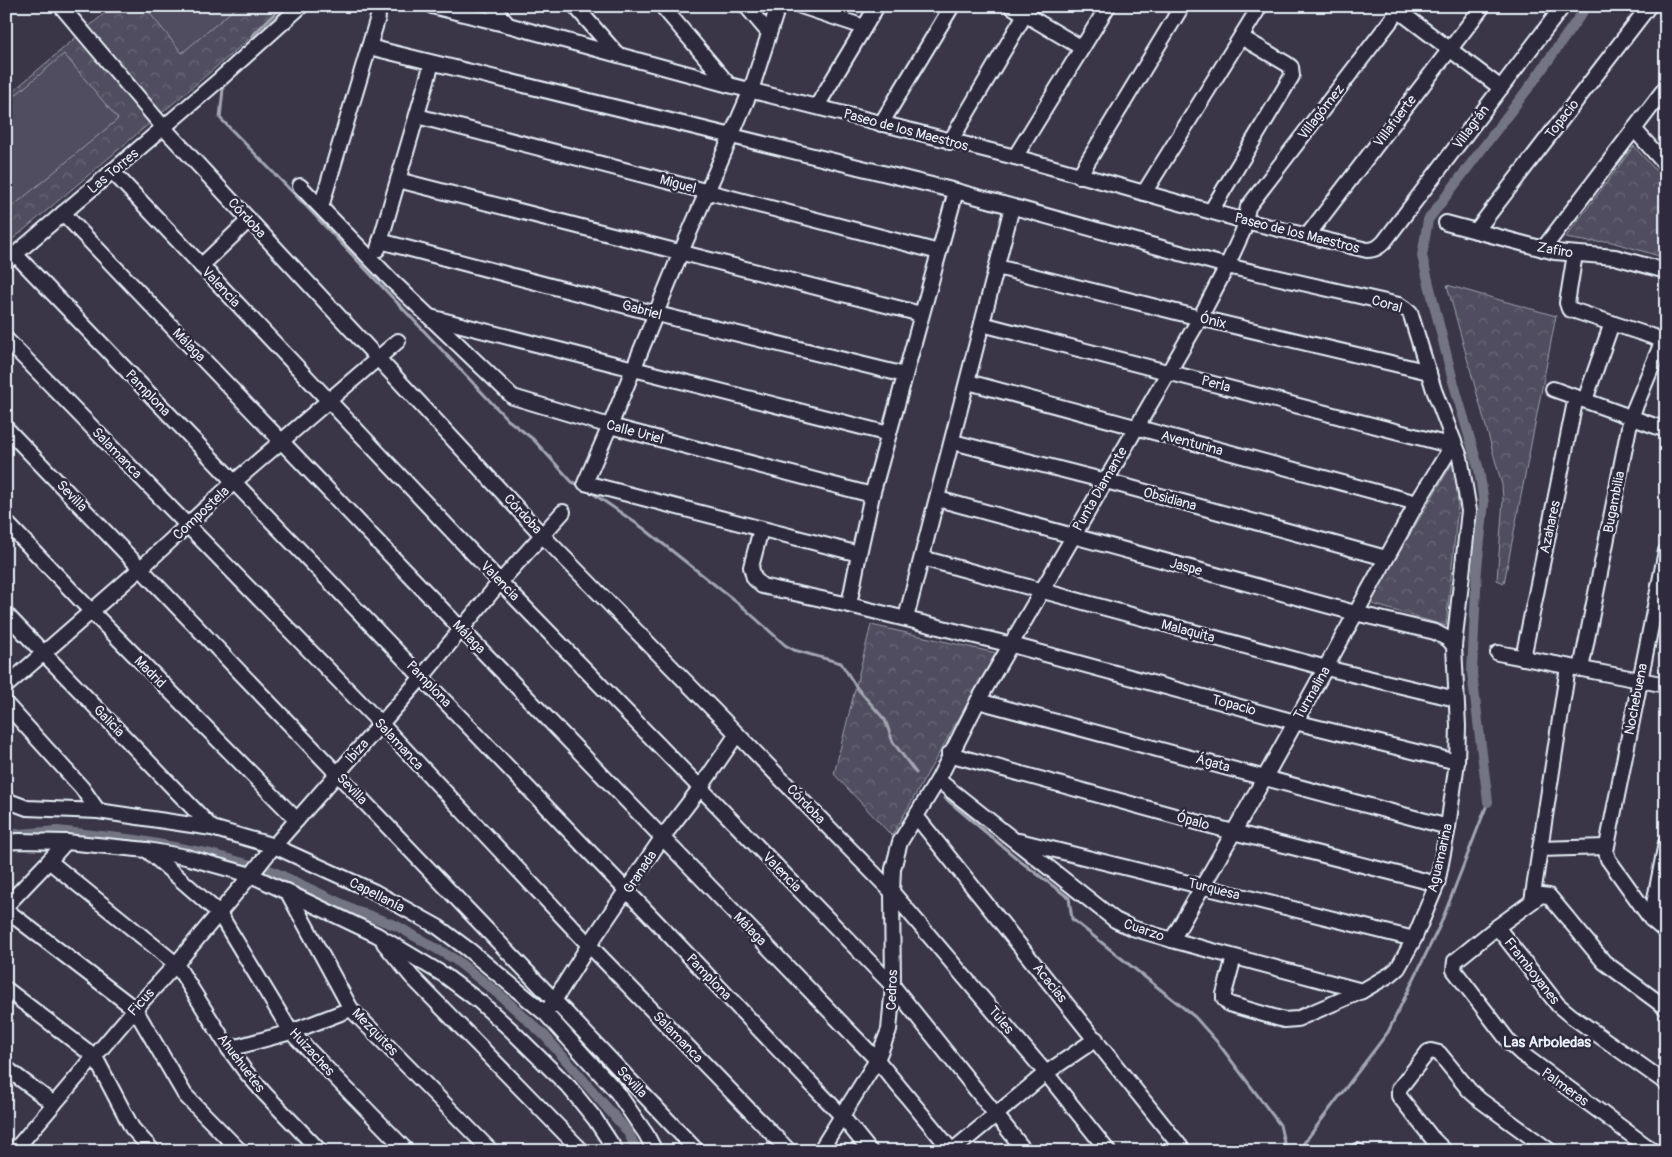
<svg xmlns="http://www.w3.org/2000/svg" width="1672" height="1157" font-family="Pangolin,sans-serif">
<defs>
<pattern id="park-crowns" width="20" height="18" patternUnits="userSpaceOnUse" patternTransform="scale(1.25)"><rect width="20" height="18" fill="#504e5f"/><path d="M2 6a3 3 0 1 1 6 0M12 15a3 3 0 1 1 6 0" fill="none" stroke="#696877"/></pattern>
</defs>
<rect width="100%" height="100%" fill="#3a3648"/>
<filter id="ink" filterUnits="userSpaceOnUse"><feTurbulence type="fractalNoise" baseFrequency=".02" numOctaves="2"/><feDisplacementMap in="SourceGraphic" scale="10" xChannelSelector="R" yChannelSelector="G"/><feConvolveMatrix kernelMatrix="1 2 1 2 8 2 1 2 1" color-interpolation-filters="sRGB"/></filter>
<g filter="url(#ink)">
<g fill="url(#park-crowns)" stroke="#9ca0ac">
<path d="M113 6H288L6 245V97Z"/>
<path d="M1634 146 1666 182V258L1608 241 1590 242 1565 238Z"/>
<path d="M1447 285 1556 316 1504 583 1497 580 1503 500 1502 485Z"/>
<path d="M1455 459 1458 505 1446 626 1369 603Z"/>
<path d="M871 625 996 653 892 836 834 774Z"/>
</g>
<g fill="#504e5f" stroke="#9ca0ac">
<path d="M144 6H238L182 53Z"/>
<path d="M64 54 118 119 7 211 6 103Z"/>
</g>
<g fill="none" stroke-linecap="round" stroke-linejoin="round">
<g stroke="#a2a6b1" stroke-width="3">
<path d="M252 36 282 6"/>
<path d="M223 89 220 118 306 206 508 420 533 439 572 482 582 486"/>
<path d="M588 490 643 528 744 608 785 645 794 650 841 663 857 688 885 720 893 742 916 773"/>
<path d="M945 798 1020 861 1069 898 1072 919 1195 1017 1218 1043 1280 1125 1286 1151"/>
<path d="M1298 1151 1388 1032 1441 923 1488 802"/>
</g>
<g stroke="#737482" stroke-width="10">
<path d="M1488 802 1472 673 1477 568 1484 503 1479 470 1453 381 1422 256 1428 220 1533 82 1587 6"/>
<path d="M6 835 58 831 136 840 211 854 272 871 357 911 397 926 456 960 501 996 545 1036 628 1132 637 1151"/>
</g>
<defs>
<g id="minor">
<path d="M61 6 164 128 542 535 892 892 1046 1073 1108 1151"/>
<path d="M432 6 508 25 729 85 1015 157 1245 221 1367 250C1375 250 1379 247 1384 242L1563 6"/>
<path d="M492 6 508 25"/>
<path d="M575 6 617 54"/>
<path d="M662 6 729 85"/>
<path d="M746 6 769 33"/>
<path d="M778 6 751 90 681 252 610 426 585 483 859 554 849 605 1012 645 1295 722 1457 762"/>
<path d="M801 6 864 27"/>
<path d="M1011 6 1082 48"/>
<path d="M1399 11 1501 88"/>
<path d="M369 47 956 191 1227 266 1399 305 1410 312 1434 390 1449 429 1450 437 1447 454 1417 503 1265 777 1172 940"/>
<path d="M817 106 877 6"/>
<path d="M417 116 939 252"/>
<path d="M881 124 952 6"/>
<path d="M1634 129 1666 165"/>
<path d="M950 142 1030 6"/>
<path d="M1015 157 1108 6"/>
<path d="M112 171 500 582 893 986 1025 1151"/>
<path d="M1079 176 1182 6"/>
<path d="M398 180 921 314"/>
<path d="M300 186 392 281 513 397 610 426 872 495"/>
<path d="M1144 193 1260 6"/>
<path d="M321 207 378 17"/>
<path d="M1211 211 1292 76 1291 67 1287 64 1241 37"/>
<path d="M63 213 461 629 877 1060 952 1151"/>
<path d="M1446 223 1555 252 1615 257 1666 271"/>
<path d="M1476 231 1649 6"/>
<path d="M1307 236 1483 6"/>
<path d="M380 241 657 314 905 375"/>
<path d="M378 249 432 63"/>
<path d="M1543 249 1666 87"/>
<path d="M15 254 627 891 841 1115 870 1151"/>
<path d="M1575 254 1567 303 1569 309 1666 341"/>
<path d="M6 262 219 80 301 6"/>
<path d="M201 266 249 220"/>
<path d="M997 267 1200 318 1429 372"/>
<path d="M430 317 889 434"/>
<path d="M982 324 1449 445"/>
<path d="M6 339 381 724 589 945 789 1151"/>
<path d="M968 382 1417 503"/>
<path d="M1553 389 1666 430"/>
<path d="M1585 400 1612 323"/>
<path d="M6 428 553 999 697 1151"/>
<path d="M1451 434 1460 457 1469 511 1454 646"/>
<path d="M953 442 1106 481 1386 558"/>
<path d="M938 499 1355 613 1435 632 1448 639 1454 646 1458 726 1457 762 1448 827 1437 884 1414 939 1398 968 1391 974 1362 991 1297 1019 1284 1020 1229 1004 1224 999V994L1234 957"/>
<path d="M6 522 92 612 297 820"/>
<path d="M761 529 751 567 754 578 762 586 849 605"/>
<path d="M1666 551 1606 851 1608 859 1651 919 1666 932"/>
<path d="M859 554 872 495 956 191"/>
<path d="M922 558 1326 668 1456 699"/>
<path d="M6 614 212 828"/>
<path d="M906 618 1012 207"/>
<path d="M1498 653 1666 685"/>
<path d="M1523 658 1576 397"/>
<path d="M1581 669 1631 417 1663 340"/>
<path d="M6 686 141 568 234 482 398 341"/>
<path d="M978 701 1448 827"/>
<path d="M6 704 82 788 98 811"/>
<path d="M949 754 1233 832 1437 884"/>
<path d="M938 780 1115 920 1132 928 1172 940 1362 991"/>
<path d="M6 798 11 802 27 808 98 811 212 828 274 846 375 892 438 927 469 950 546 1014 617 1092 646 1134 655 1151"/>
<path d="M916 816 1184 1151"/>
<path d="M1019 841 1414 939"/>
<path d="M6 842 19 841 66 842 147 850 186 857 251 875 377 935 444 975 480 1002 510 1029 569 1087 595 1119 616 1151"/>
<path d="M1540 849 1606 847"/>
<path d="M148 851 219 913 291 1032 407 1151"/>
<path d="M49 861 176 964 229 1049 245 1071 265 1094 320 1151"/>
<path d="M287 891 351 1009 491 1151"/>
<path d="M1532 901 1568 667"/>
<path d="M6 906 49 861 66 842"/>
<path d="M6 910 135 1009 185 1095 240 1151"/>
<path d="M1651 919 1666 843"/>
<path d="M1497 927 1558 1005 1570 1015 1666 1083"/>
<path d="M384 943 412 977 582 1151"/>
<path d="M6 989 95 1057 132 1128 153 1151"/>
<path d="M550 1007 589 945 662 838 701 787 737 734"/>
<path d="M229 1049 291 1032 351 1009"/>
<path d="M6 1068 54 1104"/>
<path d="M14 1151 135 1009 176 964 251 875 274 846 422 677 500 582 563 512"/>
<path d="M820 1151 877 1060 889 1030 893 986 892 892 893 869 900 842 938 780 978 701 1200 318 1227 266 1243 231 1248 207 1402 6"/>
<path d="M952 1151 1046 1073 1096 1039"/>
<path d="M1357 1151H1358"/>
<path d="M1445 1151 1432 1138 1399 1096V1089L1428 1052 1431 1051 1439 1053 1469 1090 1480 1100 1550 1151"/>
<path d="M1653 1151 1522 1054 1510 1043 1454 970 1455 961 1497 927 1541 895 1549 896 1604 962 1666 1008"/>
</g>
</defs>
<use href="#minor" stroke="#e8f1f8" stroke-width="18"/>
<use href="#minor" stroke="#2f2a3d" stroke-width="14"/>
</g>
</g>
<g text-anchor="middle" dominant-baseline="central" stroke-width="5" stroke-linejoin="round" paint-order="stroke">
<g font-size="14" fill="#e8f1f8" stroke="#2f2a3d">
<text transform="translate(1321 112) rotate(-52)">Villagómez</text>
<text transform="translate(1562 119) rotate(-52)">Topacio</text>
<text transform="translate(1395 121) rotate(-53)">Villafuerte</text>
<text transform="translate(1471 127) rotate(-53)">Villagrán</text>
<text transform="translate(906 130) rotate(15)">Paseo de los Maestros</text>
<text transform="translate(113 171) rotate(-40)">Las Torres</text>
<text transform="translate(678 184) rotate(15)">Miguel</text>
<text transform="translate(247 218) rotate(47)">Córdoba</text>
<text transform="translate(1297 233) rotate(14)">Paseo de los Maestros</text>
<text transform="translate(1555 250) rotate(10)">Zafiro</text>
<text transform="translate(221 287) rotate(47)">Valencia</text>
<text transform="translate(1387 304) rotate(16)">Coral</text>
<text transform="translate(642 310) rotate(15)">Gabriel</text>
<text transform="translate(1213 321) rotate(13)">Ónix</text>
<text transform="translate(189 345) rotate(46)">Málaga</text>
<text transform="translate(1216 384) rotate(15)">Perla</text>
<text transform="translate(148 393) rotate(46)">Pamplona</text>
<text transform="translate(635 432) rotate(15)">Calle Uriel</text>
<text transform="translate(1192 443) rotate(15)">Aventurina</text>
<text transform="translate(117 453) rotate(46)">Salamanca</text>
<text transform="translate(1100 489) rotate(-60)">Punta Diamante</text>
<text transform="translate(72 496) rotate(46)">Sevilla</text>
<text transform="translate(1170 499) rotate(15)">Obsidiana</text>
<text transform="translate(1614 502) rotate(-79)">Bugambilia</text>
<text transform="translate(201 513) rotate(-43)">Compostela</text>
<text transform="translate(523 514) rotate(47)">Córdoba</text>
<text transform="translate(1550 527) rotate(-78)">Azahares</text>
<text transform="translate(1186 567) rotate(15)">Jaspe</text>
<text transform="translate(500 581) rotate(46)">Valencia</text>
<text transform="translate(1188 631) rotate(15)">Malaquita</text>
<text transform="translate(469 637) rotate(46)">Málaga</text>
<text transform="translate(150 672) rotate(45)">Madrid</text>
<text transform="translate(429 684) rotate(46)">Pamplona</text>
<text transform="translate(1312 693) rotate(-60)">Turmalina</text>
<text transform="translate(1636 699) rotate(-79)">Nochebuena</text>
<text transform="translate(1234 705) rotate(15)">Topacio</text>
<text transform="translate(109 721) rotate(46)">Galicia</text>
<text transform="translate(399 744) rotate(47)">Salamanca</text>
<text transform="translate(357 751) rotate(-48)">Ibiza</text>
<text transform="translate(1213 763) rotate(15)">Ágata</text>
<text transform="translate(352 789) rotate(46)">Sevilla</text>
<text transform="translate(806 804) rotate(46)">Córdoba</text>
<text transform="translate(1193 821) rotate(15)">Ópalo</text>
<text transform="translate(1440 858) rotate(-77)">Aguamarina</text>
<text transform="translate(640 872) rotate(-56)">Granada</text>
<text transform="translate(782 872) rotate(46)">Valencia</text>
<text transform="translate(1214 889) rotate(14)">Turquesa</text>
<text transform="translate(377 895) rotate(27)">Capellanía</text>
<text transform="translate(750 929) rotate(46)">Málaga</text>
<text transform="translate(1144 930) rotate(19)">Cuarzo</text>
<text transform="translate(1532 971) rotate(52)">Framboyanes</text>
<text transform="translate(709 977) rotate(46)">Pamplona</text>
<text transform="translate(1050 983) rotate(51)">Acacias</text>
<text transform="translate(892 990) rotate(-88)">Cedros</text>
<text transform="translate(141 1002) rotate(-48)">Ficus</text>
<text transform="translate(1001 1020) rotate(50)">Tules</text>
<text transform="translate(375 1032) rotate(46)">Mezquites</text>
<text transform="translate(678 1037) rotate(46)">Salamanca</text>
<text transform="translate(312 1052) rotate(47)">Huizaches</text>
<text transform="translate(241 1063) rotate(53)">Ahuehuetes</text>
<text transform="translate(632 1082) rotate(47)">Sevilla</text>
<text transform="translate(1565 1087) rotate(36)">Palmeras</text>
</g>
<g font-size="15" font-weight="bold" fill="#e8f1f8" stroke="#2f2a3d">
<text x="1547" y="1042">Las Arboledas</text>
</g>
</g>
<rect width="1672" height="1157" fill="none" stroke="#2f2a3d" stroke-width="25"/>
<rect x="12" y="12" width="1647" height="1132" fill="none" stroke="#e8f1f8" stroke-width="2" filter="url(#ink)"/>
</svg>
